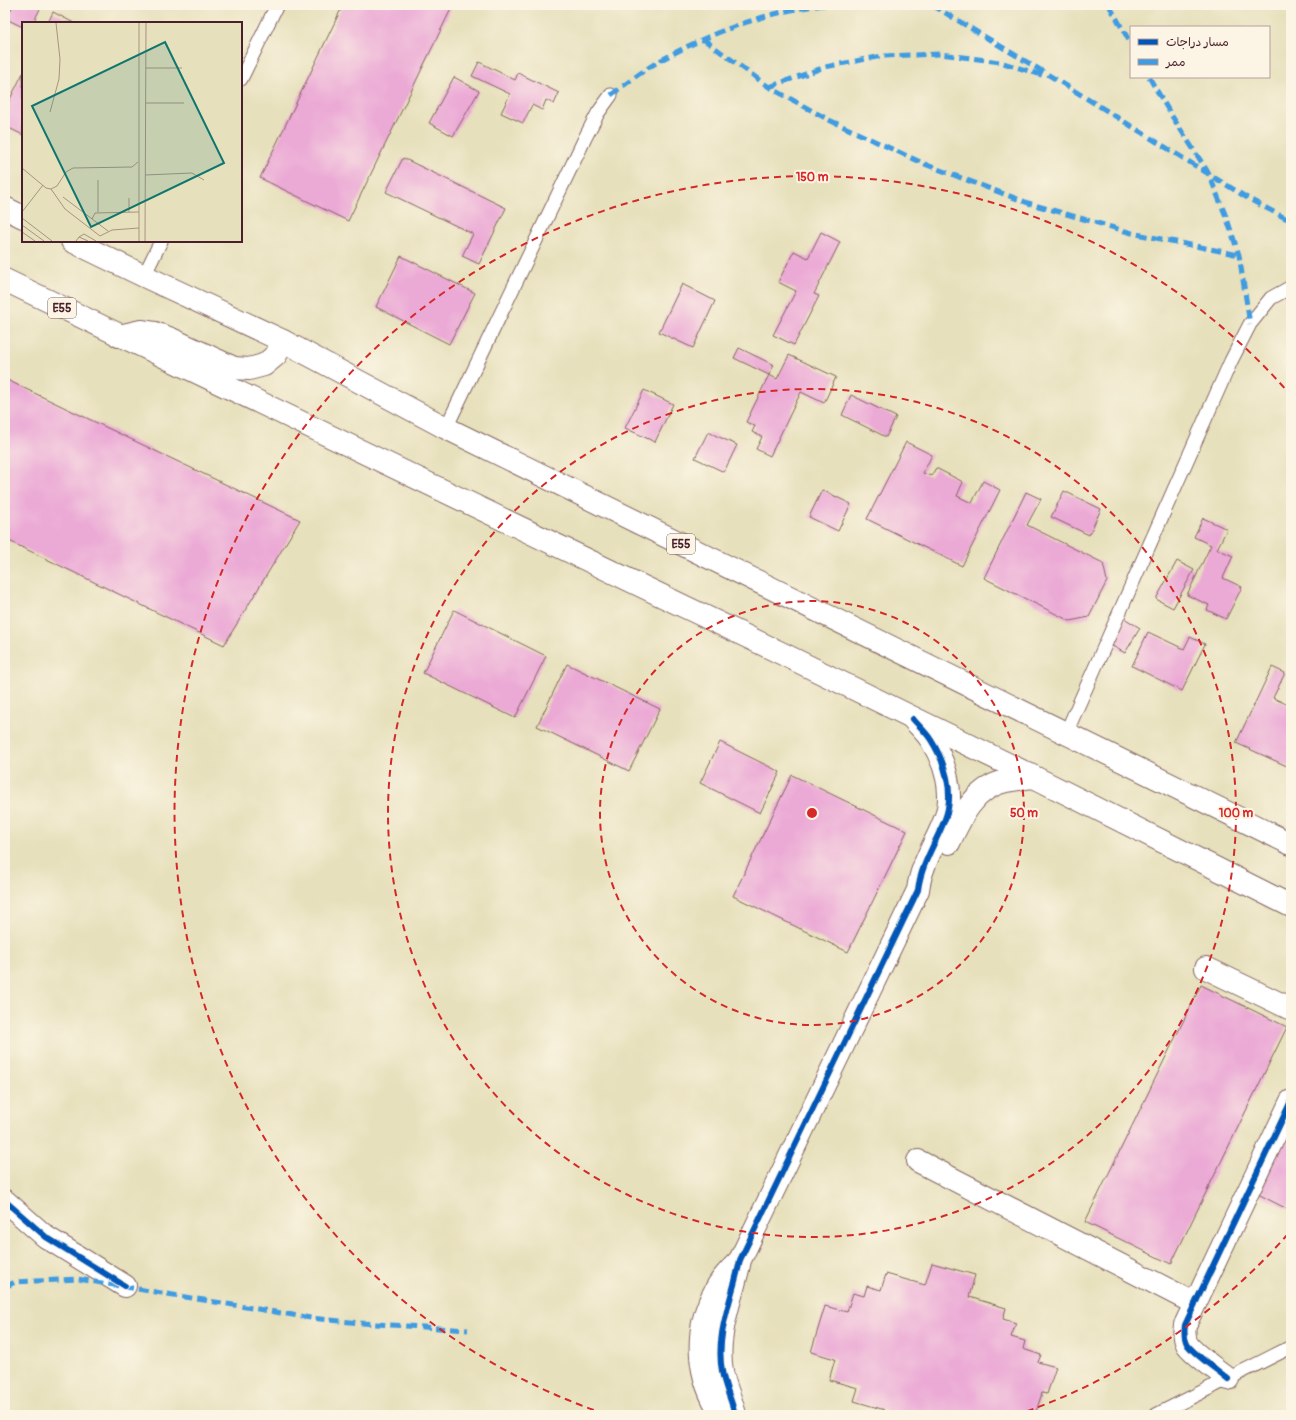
<svg xmlns="http://www.w3.org/2000/svg" width="1296" height="1420" font-family="Pangolin,'Playpen Sans Arabic',sans-serif">
<rect width="100%" height="100%" fill="#fcf5e5"/>
<filter id="ink" filterUnits="userSpaceOnUse"><feTurbulence type="fractalNoise" baseFrequency=".025" numOctaves="2"/><feDisplacementMap in="SourceGraphic" scale="8" xChannelSelector="R" yChannelSelector="G"/><feConvolveMatrix kernelMatrix="1 2 1 2 8 2 1 2 1" color-interpolation-filters="sRGB"/></filter>
<filter id="wash" filterUnits="userSpaceOnUse"><feTurbulence type="fractalNoise" baseFrequency=".012" numOctaves="4" result="noise"/><feDisplacementMap in="SourceGraphic" scale="16" xChannelSelector="R" yChannelSelector="G"/><feGaussianBlur stdDeviation="0.9" result="paint"/><feColorMatrix in="noise" values="0 0 0 0 0 0 0 0 0 0 0 0 0 0 0 0 0 1.4 0 .05"/><feComposite in="paint" operator="in"/></filter>
<g filter="url(#wash)">
<rect width="100%" height="100%" fill="#e7e0bc"/>
<g id="blocks">
<g fill="#eba9d5">
<path d="M13 5H42L33 23H23V27L6 19Z"/>
<path d="M343 5H443L451 9 348 221 260 178Z"/>
<path d="M53 12 74 23H48Z"/>
<path d="M479 62 515 80 518 73 559 93 554 104 546 100 542 110 532 105 523 123 501 113 510 94 472 76Z"/>
<path d="M23 73V135L5 126V109Z"/>
<path d="M454 77 479 91 453 136 429 123Z"/>
<path d="M403 158 506 208 479 264 462 256 473 234 386 192Z"/>
<path d="M821 232 840 242 814 294 819 296 794 345 773 335 796 291 778 282 794 251 808 258Z"/>
<path d="M401 256 475 293 449 344 376 307Z"/>
<path d="M682 284 715 301 693 348 659 332Z"/>
<path d="M739 348 774 365 769 375 777 379 789 355 836 377 824 403 801 392 770 456 756 449 762 437 752 432 755 426 746 422 769 375 734 358Z"/>
<path d="M5 379 300 520 224 645 5 539Z"/>
<path d="M644 390 673 404 655 442 625 428Z"/>
<path d="M851 395 896 417 886 437 842 415Z"/>
<path d="M708 432 737 445 724 472 695 458Z"/>
<path d="M906 442 932 455 923 473 931 476 936 468 963 482 957 496 972 503 983 481 1000 490 962 566 867 519Z"/>
<path d="M822 490 851 504 838 531 809 517Z"/>
<path d="M1064 491 1101 509 1089 535 1051 517Z"/>
<path d="M1026 492 1041 499 1027 525 1103 563 1107 581 1089 617 1070 621 984 578Z"/>
<path d="M1203 518 1227 529 1217 549 1233 556 1223 578 1242 587 1226 619 1207 610 1209 605 1187 595 1211 545 1194 537Z"/>
<path d="M1177 561 1194 570 1173 608 1156 599Z"/>
<path d="M454 610 546 656 515 718 423 673Z"/>
<path d="M1124 618 1140 628 1125 653 1109 644Z"/>
<path d="M1148 632 1184 649 1190 637 1205 644 1182 691 1132 666Z"/>
<path d="M567 664 660 709 629 771 537 726Z"/>
<path d="M1272 667 1285 673 1273 698 1291 706V763L1289 767 1236 743Z"/>
<path d="M720 742 780 772 760 813 700 783Z"/>
<path d="M792 775 907 831 848 952 733 896Z"/>
<path d="M1201 985 1287 1027 1171 1264 1085 1222Z"/>
<path d="M1291 1124V1201L1287 1209 1258 1194Z"/>
<path d="M932 1263 975 1275 969 1297 1006 1308 1003 1319 1016 1323 1011 1337 1025 1341 1023 1349 1041 1355 1038 1362 1056 1367 1047 1394 1042 1393 1035 1415H884L885 1410 854 1401 858 1388 829 1380 835 1359 811 1352 825 1306 847 1312 853 1293 864 1296 867 1286 881 1290 886 1274 925 1285Z"/>
</g>
</g>
</g>
<g filter="url(#ink)">
<use href="#blocks" fill-opacity="0" stroke="#81635e" stroke-width="1"/>
<g fill="none" stroke-linecap="round" stroke-linejoin="round">
<defs>
<g id="service">
<path d="M241 79 277 5"/>
<path d="M144 276 161 241"/>
<path d="M446 428 586 136 598 113 611 95"/>
<path d="M1066 733 1231 361 1250 324 1271 298 1291 287"/>
<path d="M1156 1415 1291 1347"/>
</g>
<g id="minor">
<path d="M949 843C961 817 975 787 1006 781 1016 779 1025 778 1034 777"/>
<path d="M1206 968 1291 1009"/>
<path d="M918 1161 1194 1303"/>
<path d="M5 1201 46 1237 125 1286"/>
<path d="M1228 1379C1218 1370 1193 1354 1187 1344 1184 1338 1184 1332 1185 1325L1291 1101"/>
<path d="M722 1415C697 1378 693 1331 715 1291 720 1280 729 1271 738 1262"/>
<path d="M735 1415C732 1400 724 1386 722 1371 715 1333 733 1297 740 1260L918 890C921 864 936 843 945 819 955 793 945 762 931 740 926 732 919 726 913 719"/>
</g>
<g id="trunk">
<path d="M5 208 23 217"/>
<path d="M72 241 144 276 283 341 446 428 1291 844"/>
<path d="M5 280 785 655 1034 777 1291 906"/>
<path d="M119 336 141 331 155 333 169 338 234 368 249 369 264 365 276 355 283 341"/>
</g>
</defs>
<use href="#service" stroke="#81635e" stroke-width="15"/>
<use href="#minor" stroke="#81635e" stroke-width="24"/>
<use href="#trunk" stroke="#81635e" stroke-width="24"/>
<use href="#service" stroke="#fff" stroke-width="13"/>
<use href="#minor" stroke="#fff" stroke-width="22"/>
<use href="#trunk" stroke="#fff" stroke-width="22"/>
<g stroke="#409be1" stroke-width="5" stroke-dasharray="10 5" stroke-linecap="butt">
<path d="M932 5 1057 80 1249 199 1291 221"/>
<path d="M1109 5 1131 44"/>
<path d="M703 39 769 87 829 120 927 165 1028 203 1132 233 1239 255"/>
<path d="M1149 77 1170 113 1208 172 1227 219 1239 255 1250 324"/>
<path d="M769 87 825 67 882 56 941 54 1000 62 1045 76"/>
<path d="M611 95C626 84 641 72 656 63 707 34 768 10 826 5"/>
<path d="M5 1287 15 1282 78 1279 311 1318 361 1323 468 1330"/>
</g>
<defs>
<g id="cycleway">
<path d="M5 1201 46 1237 125 1286"/>
<path d="M1228 1379C1218 1370 1193 1354 1187 1344 1184 1338 1184 1332 1185 1325L1291 1101"/>
<path d="M735 1415C732 1400 724 1386 722 1371 715 1333 733 1297 740 1260L918 890C921 864 936 843 945 819 955 793 945 762 931 740 926 732 919 726 913 719"/>
</g>
</defs>
<use href="#cycleway" stroke="#fcf5e5" stroke-width="8"/>
<use href="#cycleway" stroke="#0057b8" stroke-width="6"/>
</g>
</g>
<g fill="none" stroke="#d62828" stroke-width="2" stroke-dasharray="7 5">
<circle cx="812" cy="813" r="212"/>
<circle cx="812" cy="813" r="424"/>
<path d="M1288 1234A636 636 0 0 1 1019 1414M605 1414A636 636 0 1 1 1288 392"/>
</g>
<g text-anchor="middle" dominant-baseline="central" stroke-width="4" stroke-linejoin="round" paint-order="stroke">
<g fill="#fcf5e5" stroke="#7f5f63" stroke-width="1">
<rect x="48" y="298" width="28" height="20" rx="3"/>
<rect x="667" y="534" width="28" height="20" rx="3"/>
</g>
<g font-size="12" font-weight="bold" fill="#4a1f2b">
<text x="62" y="308">E55</text>
<text x="681" y="544">E55</text>
</g>
</g>
<g transform="translate(22 22)">
<rect width="220" height="220" fill="#e7e0bc"/>
<path fill="none" stroke="#a89382" stroke-width="1" d="M117 1V219M124 46H160M123 81H162M28 90 37 57 38 37 34 1M0 146 24 166 29 167 35 164 44 150 51 146 110 145 116 140M123 153 170 151 182 158M29 167 43 187 78 214 90 208 117 206M41 175 86 209M107 176V190M0 190 21 163M76 190V158M0 196 30 219M70 197 73 191 117 190M0 203 22 219M0 210 13 219M57 215 62 212 74 219M54 219 57 215 66 219M123 219 124 1"/>
<path fill="#0f766e" fill-opacity="0.15" stroke="#0f766e" stroke-width="2" d="M143 20 202 141 69 205 10 84Z"/>
<rect width="220" height="220" fill="none" stroke="#4a1f2b" stroke-width="2"/>
</g>
<circle cx="812" cy="813" r="6" fill="#d62828" stroke="#fcf5e5" stroke-width="2"/>
<g font-size="12" text-anchor="middle" font-weight="bold" fill="#d62828" stroke="#fcf5e5" stroke-width="4" stroke-linejoin="round" paint-order="stroke">
<text x="812" y="181">150 m</text>
<text x="1024" y="817">50 m</text>
<text x="1236" y="817">100 m</text>
</g>
<rect width="1296" height="1420" fill="none" stroke="#fcf5e5" stroke-width="20"/>
<rect x="1130" y="26" width="140" height="52" fill="#fcf5e5" stroke="#b59f9b"/>
<rect x="1138" y="39" width="20" height="6" fill="#0057b8" stroke="#b59f9b"/>
<text x="1166" y="46" font-size="12" fill="#4a1f2b">مسار دراجات</text>
<rect x="1138" y="59" width="20" height="6" fill="#409be1" stroke="#b59f9b"/>
<text x="1166" y="66" font-size="12" fill="#4a1f2b">ممر</text>
</svg>
